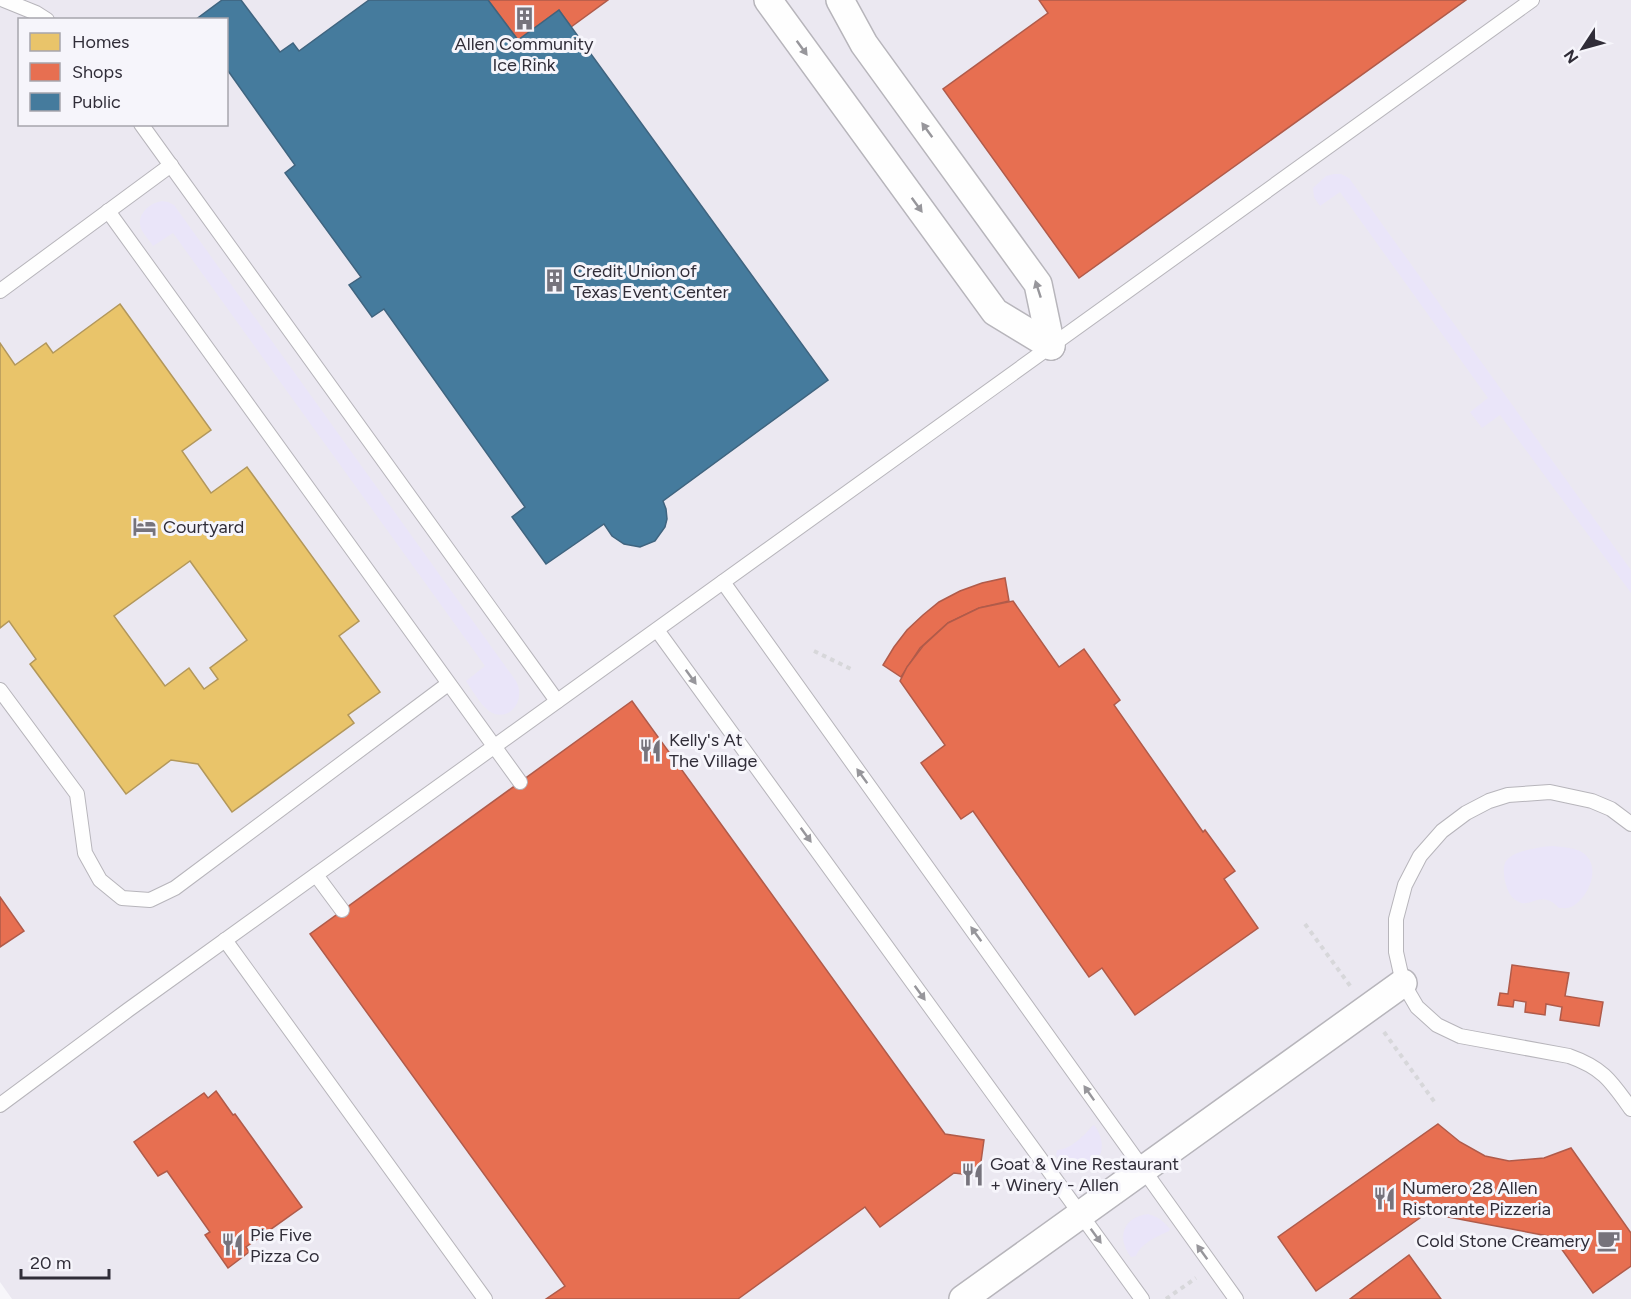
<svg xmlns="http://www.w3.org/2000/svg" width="1631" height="1299" font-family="Figtree,sans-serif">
<rect width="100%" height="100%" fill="#f7f6fa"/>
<path fill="#ebe8f1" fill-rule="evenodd" d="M0 0H1631V1299H12L0 1282ZM20 20H226V124H20Z"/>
<g fill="#eae5f9">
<path d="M1334 174H1341L1349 178 1631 570V593L1500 415 1482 428 1470 412 1488 398 1340 192 1320 206 1314 197 1313 188 1326 176Z"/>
<path d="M162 201 168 202 174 205 516 681C527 701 508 724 489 711 480 704 472 690 466 681L485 666 173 233 153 246C150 241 144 235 141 229 136 215 149 203 162 201Z"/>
<path d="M1552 846C1561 847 1571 847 1580 851 1603 863 1590 896 1573 906 1568 909 1564 908 1559 908 1540 888 1531 910 1517 901 1509 896 1507 889 1505 881 1504 876 1503 868 1505 863 1510 851 1540 847 1552 846Z"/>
<path d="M1093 1125 1095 1126C1117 1158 1081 1186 1056 1155L1057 1150C1070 1150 1085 1135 1093 1125Z"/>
<path d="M1148 1214C1159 1217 1163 1221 1170 1229L1169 1231C1158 1236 1141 1243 1136 1256L1131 1257C1116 1238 1123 1217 1148 1214Z"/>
</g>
<path fill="#e9c46a" stroke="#b2975b" stroke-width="1.5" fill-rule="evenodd" d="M120 304 211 430 182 451 211 493 247 467 359 621 339 636 380 692 348 715 354 723 232 812 198 764 171 760 126 794 30 664 36 659 9 621 0 628V343L15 365 46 343 53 353ZM190 561 247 640 210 668 218 679 204 689 189 668 165 686 114 616Z"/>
<g fill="#e76f51" stroke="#b05b4a" stroke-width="1.5">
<path d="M488 0H608L571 27 559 10 518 40Z"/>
<path d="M1039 0H1466L1079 278 943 89 1048 13Z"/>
<path d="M1005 578 1009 601 979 608 948 623 920 648 901 677 883 665 894 647 907 630 923 615 939 602 960 591 982 583Z"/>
<path d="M1013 601 1059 667 1084 649 1120 700 1114 705 1203 832 1205 830 1235 871 1224 879 1258 928 1135 1015 1102 968 1089 977 973 811 961 819 921 763 945 745 900 681 907 667 923 646 948 623 979 608Z"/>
<path d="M632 701 945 1134 984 1140 979 1176 954 1173 880 1227 865 1207 738 1299H546L565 1286 310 934Z"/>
<path d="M0 897 24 931 0 947Z"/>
<path d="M1512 965 1569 973 1565 996 1603 1002 1599 1026 1560 1020 1562 1007 1546 1004 1545 1015 1525 1012 1526 1002 1514 1000 1513 1007 1498 1005 1500 993 1508 994Z"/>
<path d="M216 1091 233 1115 235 1114 302 1207 246 1247 249 1252 228 1268 205 1235 210 1232 167 1171 158 1176 134 1142 204 1093 208 1098Z"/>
<path d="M1438 1124 1460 1142 1485 1156 1509 1161 1544 1158 1571 1148 1631 1233V1266L1593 1293 1553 1237 1427 1213 1316 1291 1278 1237Z"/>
<path d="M1409 1255 1441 1299H1350Z"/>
</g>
<path fill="#457b9d" stroke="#3f647f" stroke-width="1.5" d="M222 0H241L280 52 293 43 299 51 369 0H488L518 40 559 10 828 380 663 501 666 509 667 519 665 527 655 541 640 547 624 544 612 536 604 524 546 564 512 517 525 507 384 309 372 317 349 285 361 277 285 173 295 165 226 68V20H195Z"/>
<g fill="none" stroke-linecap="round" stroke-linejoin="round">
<defs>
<g id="service">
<path d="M4 0 36 13 47 20"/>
<path d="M141 124 557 701"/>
<path d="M108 211 520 782"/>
<path d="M0 291 171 165"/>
<path d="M723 582 1236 1299"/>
<path d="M657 630 1142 1299"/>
<path d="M0 690 77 794 85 853 100 880 122 898 150 900 175 888 448 684"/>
<path d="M1631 824 1611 809 1592 801 1550 792 1508 795 1489 801 1466 813 1442 831 1420 856 1405 885 1396 919V952L1403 983 1417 1007 1437 1025 1460 1036 1569 1056C1603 1068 1611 1081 1631 1109"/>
<path d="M316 875 342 910"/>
<path d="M225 940 485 1299"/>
<path d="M0 1105 128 1010 1532 0"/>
</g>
<g id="minor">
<path d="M768 0 995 312 1051 346"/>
<path d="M840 0 864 44 1038 284 1051 346"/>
<path d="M963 1299 1403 983"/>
</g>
</defs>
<use href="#service" stroke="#b7b5bb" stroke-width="16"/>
<use href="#minor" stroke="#b7b5bb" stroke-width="30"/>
<g stroke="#d7d7da" stroke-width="4" stroke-dasharray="4.5 4.5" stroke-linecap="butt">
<path d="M814 651 853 670"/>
<path d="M1305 924 1351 987"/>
<path d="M1384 1032 1436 1104"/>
<path d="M1166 1299 1196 1278"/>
</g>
<use href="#service" stroke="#fefefe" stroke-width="14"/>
<use href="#minor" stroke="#fefefe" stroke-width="27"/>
</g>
<defs><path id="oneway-solid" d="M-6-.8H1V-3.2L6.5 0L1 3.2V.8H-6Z" transform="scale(1.5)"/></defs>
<g fill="#97969b">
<use href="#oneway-solid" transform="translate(802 48) rotate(54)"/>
<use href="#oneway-solid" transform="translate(927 130) rotate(-126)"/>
<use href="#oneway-solid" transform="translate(917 205) rotate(54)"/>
<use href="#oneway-solid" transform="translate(1038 289) rotate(-108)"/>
<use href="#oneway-solid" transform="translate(691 677) rotate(54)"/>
<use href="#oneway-solid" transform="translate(862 776) rotate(-126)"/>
<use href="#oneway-solid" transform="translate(806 835) rotate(54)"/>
<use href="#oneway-solid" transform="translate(976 934) rotate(-126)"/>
<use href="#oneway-solid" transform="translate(920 993) rotate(54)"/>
<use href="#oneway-solid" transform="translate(1089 1093) rotate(-125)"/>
<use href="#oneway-solid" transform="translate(1096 1236) rotate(54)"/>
<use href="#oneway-solid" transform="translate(1202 1252) rotate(-126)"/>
</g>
<defs>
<symbol id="building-bare" viewBox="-9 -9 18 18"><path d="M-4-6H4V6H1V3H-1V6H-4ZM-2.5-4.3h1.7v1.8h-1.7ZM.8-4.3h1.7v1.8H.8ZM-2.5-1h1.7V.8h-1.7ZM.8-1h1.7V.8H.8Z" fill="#76737c" stroke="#f6f5fb" stroke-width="2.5" paint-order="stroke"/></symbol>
<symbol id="hotel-bare" viewBox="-9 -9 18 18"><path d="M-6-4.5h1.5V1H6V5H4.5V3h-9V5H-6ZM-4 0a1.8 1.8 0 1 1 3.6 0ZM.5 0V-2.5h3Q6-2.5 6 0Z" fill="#76737c" stroke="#f6f5fb" stroke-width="2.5" paint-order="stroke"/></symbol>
<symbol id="restaurant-bare" viewBox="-9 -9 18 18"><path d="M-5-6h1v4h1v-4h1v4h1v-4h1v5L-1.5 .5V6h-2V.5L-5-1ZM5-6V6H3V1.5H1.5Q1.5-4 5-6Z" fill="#76737c" stroke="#f6f5fb" stroke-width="2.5" paint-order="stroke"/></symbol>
<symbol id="cafe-bare" viewBox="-9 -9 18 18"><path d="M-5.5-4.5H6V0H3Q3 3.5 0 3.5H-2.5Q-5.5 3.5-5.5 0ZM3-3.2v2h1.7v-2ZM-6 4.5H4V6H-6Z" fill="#76737c" stroke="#f6f5fb" stroke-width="2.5" paint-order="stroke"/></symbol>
</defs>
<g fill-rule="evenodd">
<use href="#building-bare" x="508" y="2" width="33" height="33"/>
<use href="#building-bare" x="538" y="264" width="33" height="33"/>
<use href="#hotel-bare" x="128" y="510" width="33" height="33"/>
<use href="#restaurant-bare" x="634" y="734" width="33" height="33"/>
<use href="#restaurant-bare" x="956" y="1158" width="33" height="33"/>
<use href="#restaurant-bare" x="1368" y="1182" width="33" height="33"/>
<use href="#cafe-bare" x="1592" y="1224" width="33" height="33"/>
<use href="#restaurant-bare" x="216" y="1228" width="33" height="33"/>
</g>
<g text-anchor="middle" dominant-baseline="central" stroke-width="6" stroke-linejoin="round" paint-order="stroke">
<g font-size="18" fill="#302d38" stroke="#f6f5fb" text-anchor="start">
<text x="524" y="44" text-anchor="middle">Allen Community<tspan x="524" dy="21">Ice Rink</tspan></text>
<text x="573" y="271">Credit Union of<tspan x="573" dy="21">Texas Event Center</tspan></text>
<text x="163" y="527">Courtyard</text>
<text x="669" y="740">Kelly's At<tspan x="669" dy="21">The Village</tspan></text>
<text x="990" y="1164">Goat &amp; Vine Restaurant<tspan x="990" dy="21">+ Winery - Allen</tspan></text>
<text x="1402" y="1188">Numero 28 Allen<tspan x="1402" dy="21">Ristorante Pizzeria</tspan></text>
<text x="250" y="1235">Pie Five<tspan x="250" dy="21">Pizza Co</tspan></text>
<text x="1590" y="1241" text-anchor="end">Cold Stone Creamery</text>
</g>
</g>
<rect x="18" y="18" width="210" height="108" fill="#f6f5fb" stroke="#a7a5ad" stroke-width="1.5"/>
<rect x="30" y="33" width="30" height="18" fill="#e9c46a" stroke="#a7a5ad" stroke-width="1.5"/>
<text x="72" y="48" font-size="18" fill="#302d38">Homes</text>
<rect x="30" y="63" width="30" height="18" fill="#e76f51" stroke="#a7a5ad" stroke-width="1.5"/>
<text x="72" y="78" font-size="18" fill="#302d38">Shops</text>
<rect x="30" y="93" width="30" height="18" fill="#457b9d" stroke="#a7a5ad" stroke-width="1.5"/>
<text x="72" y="108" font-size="18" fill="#302d38">Public</text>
<g transform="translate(1583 48) rotate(234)" stroke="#f6f5fb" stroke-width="4.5" paint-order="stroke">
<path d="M0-4.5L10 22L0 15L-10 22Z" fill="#302d38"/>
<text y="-9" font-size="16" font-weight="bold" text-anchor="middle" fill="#302d38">N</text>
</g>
<path d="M21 1269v9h88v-9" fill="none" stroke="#302d38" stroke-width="3"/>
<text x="30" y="1269" font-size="18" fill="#302d38" stroke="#f6f5fb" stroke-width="4.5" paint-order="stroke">20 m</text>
</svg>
